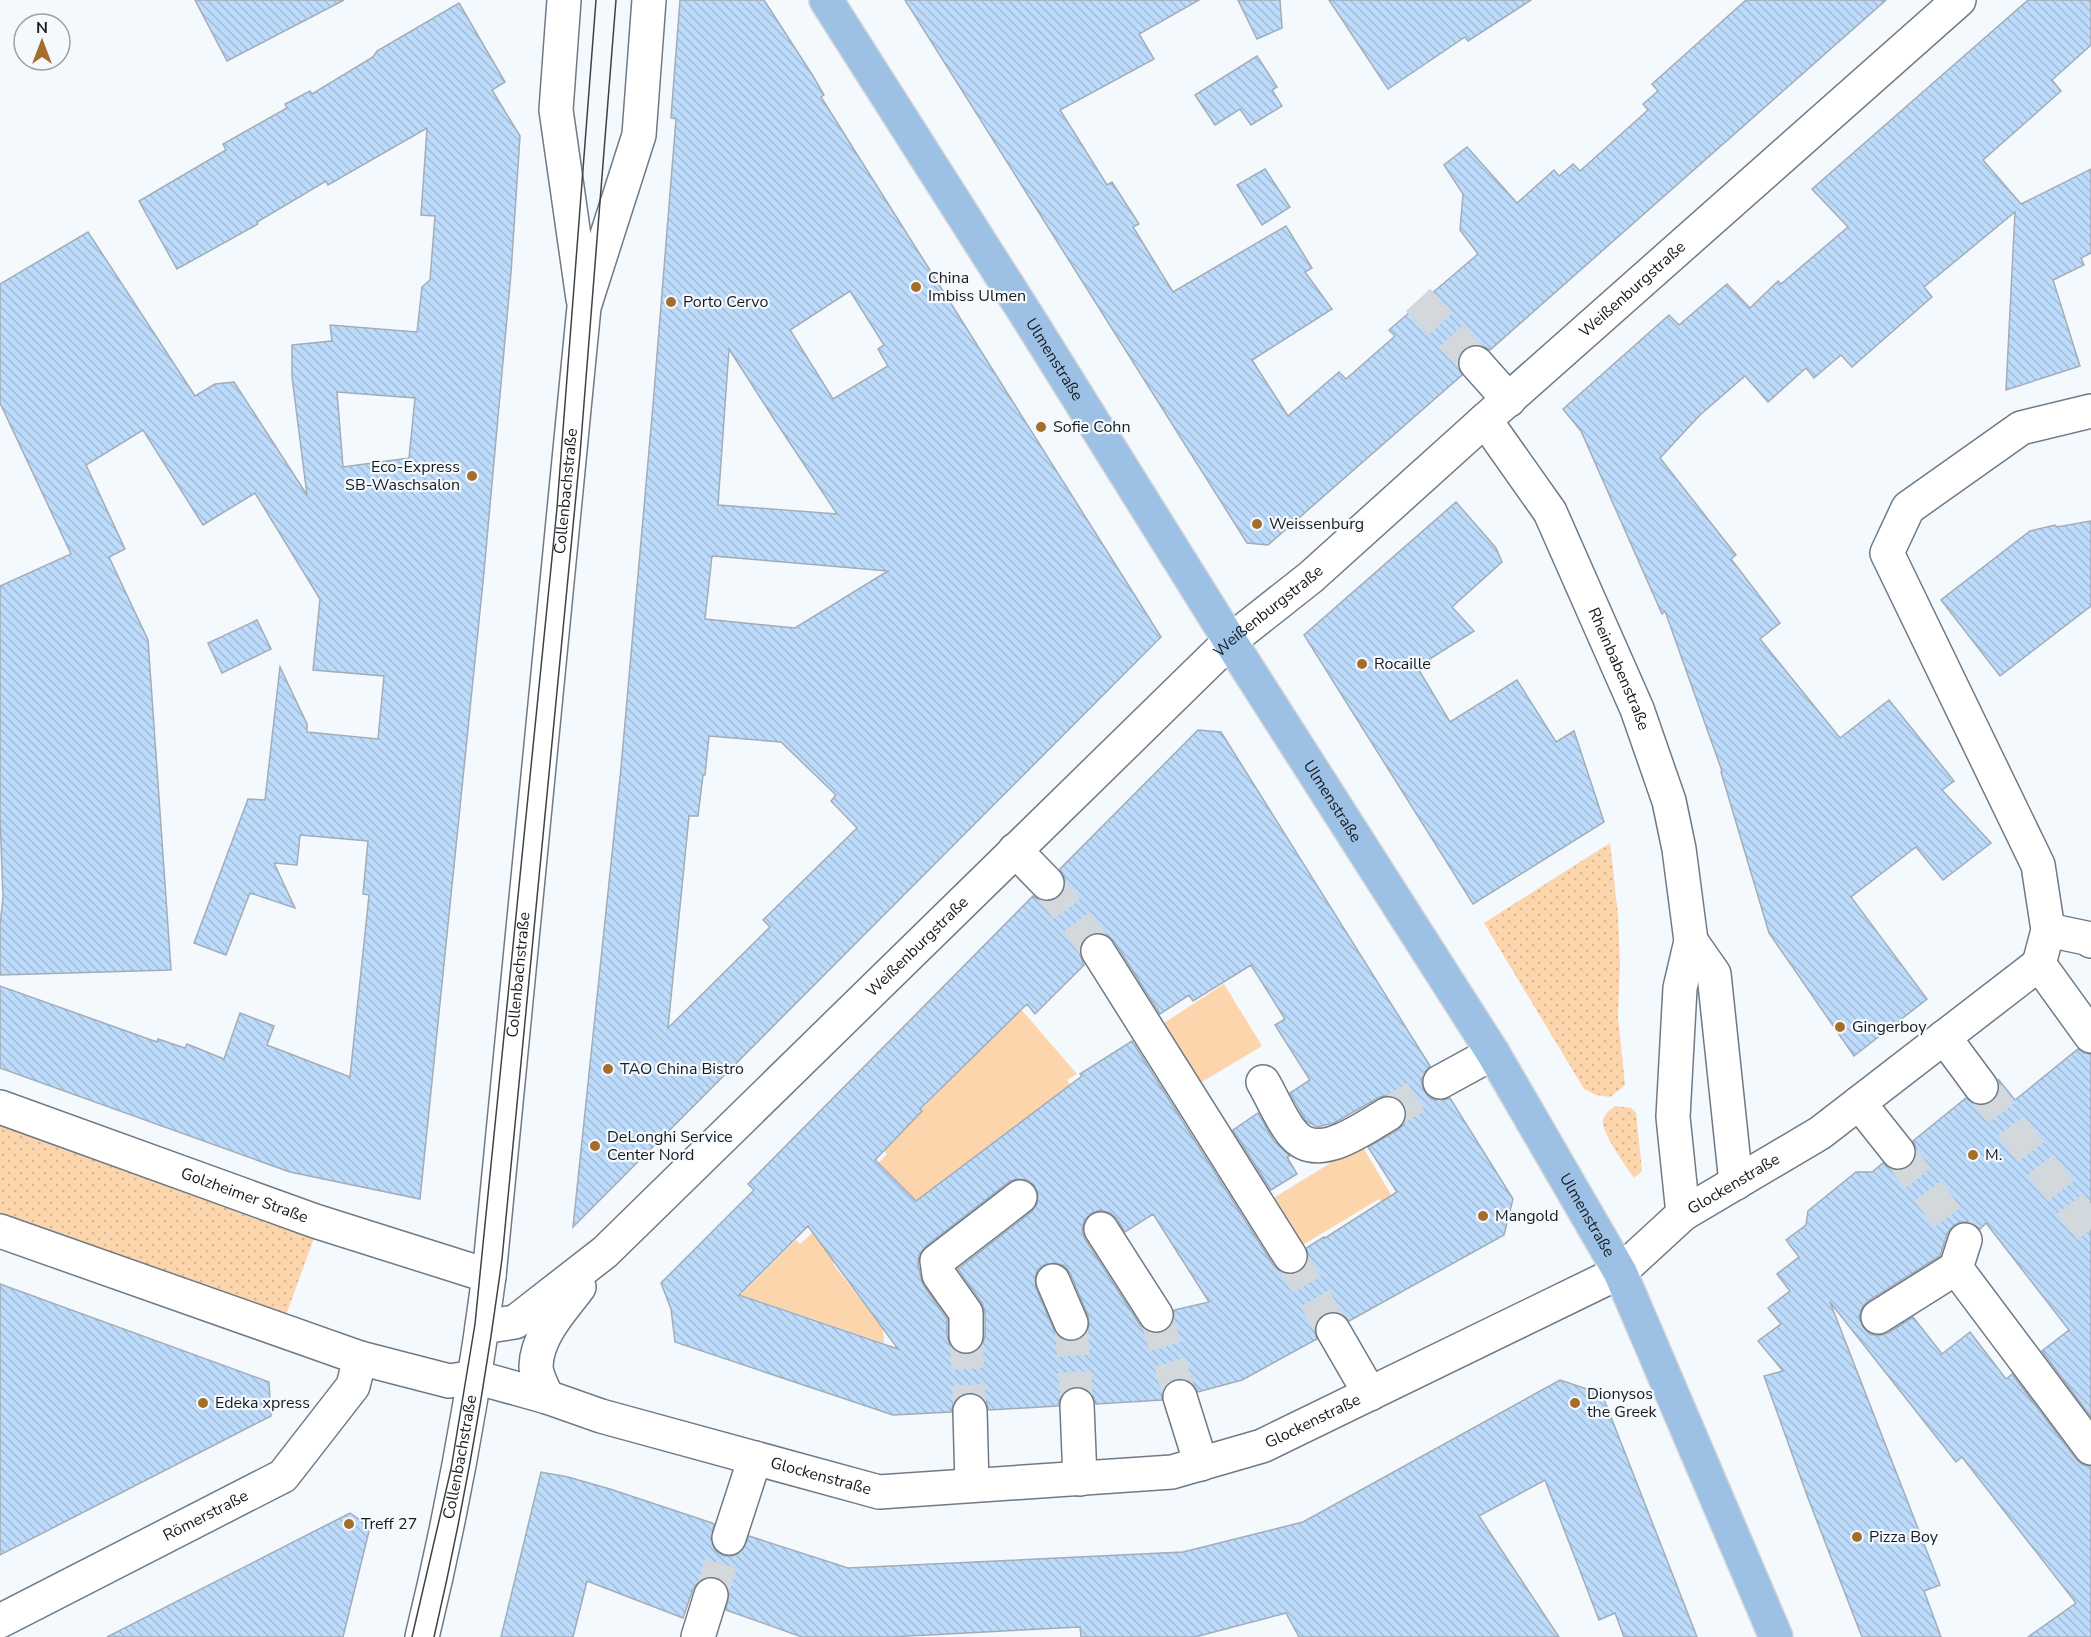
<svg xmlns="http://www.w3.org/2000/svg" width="2091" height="1637" font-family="'Nunito Sans',sans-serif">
<defs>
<pattern id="grass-dots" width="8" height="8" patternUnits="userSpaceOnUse" patternTransform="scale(1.5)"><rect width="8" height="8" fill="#fdd5ac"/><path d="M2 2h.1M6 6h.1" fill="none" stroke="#d8b694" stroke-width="1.8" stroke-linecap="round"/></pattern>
<pattern id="building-back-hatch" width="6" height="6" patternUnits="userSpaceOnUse" patternTransform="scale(1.5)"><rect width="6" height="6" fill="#bddbfb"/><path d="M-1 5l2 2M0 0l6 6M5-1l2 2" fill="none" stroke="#a2bbd7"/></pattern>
</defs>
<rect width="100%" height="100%" fill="#f4f9fe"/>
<g fill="url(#grass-dots)">
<path d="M1610 843 1618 915 1620 964 1618 1017 1625 1085 1610 1097 1596 1095 1584 1089 1484 923Z"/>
<path d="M1615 1106 1631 1108 1636 1113 1642 1171 1634 1178C1626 1166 1601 1133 1603 1120 1605 1113 1610 1110 1615 1106Z"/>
<path d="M0 1125 314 1238 285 1318 0 1215Z"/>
</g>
<g fill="#fdd5ac">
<path d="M1224 984 1262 1046 1200 1083 1161 1025Z"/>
<path d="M1020 1008 1077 1074 1067 1080 1072 1088 1017 1124 833 1264 883 1328 884 1343 741 1295 796 1240 800 1244 805 1240 887 1154 883 1149Z"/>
<path d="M1361 1144 1392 1196 1382 1203 1379 1199 1301 1246 1272 1199Z"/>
</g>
<g fill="url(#building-back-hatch)" stroke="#a2adb8" stroke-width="1.5" fill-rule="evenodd">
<path d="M195 0H344L227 61Z"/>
<path d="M680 0H764L813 76 824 95 821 97 870 175 1161 637 573 1227 621 768 653 405 676 119 671 118ZM850 291 884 345 878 349 888 366 833 399 790 330ZM729 349 772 416 837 514 718 505ZM712 556 784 562 888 571 795 628 705 619ZM709 736 781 742 836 795 831 801 857 828 763 920 770 927 668 1028 689 816H698L703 775H705Z"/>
<path d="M905 0H1199L1139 34 1154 59 1060 110 1107 185 1112 182 1139 224 1133 227 1173 292 1286 226 1312 268 1305 272 1332 309 1252 360 1288 416 1339 372 1346 379 1395 336 1389 330 1478 254 1460 230 1463 194 1444 165 1467 147 1517 203 1554 170 1559 176 1573 164 1580 171 1648 110 1643 104 1658 91 1652 84 1746 0H1886L1490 350 1481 345H1473L1464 349 1458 358V367L1462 375 1268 545 1247 543Z"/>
<path d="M1238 0H1280L1282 28 1257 39Z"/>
<path d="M1329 0H1531L1468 41 1465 37 1388 89Z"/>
<path d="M2028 0H2091V45L2052 80 2061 91 1983 160 2021 204 2091 169V253L2081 258 2084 265 2053 280 2080 366 2006 390 2015 212 1924 287 1932 297 1852 367 1841 355 1814 378 1806 368 1768 402 1745 376 1700 415 1660 458 1736 555 1731 559 1780 623 1760 639 1840 738 1889 700 1954 781 1942 790 1991 843 1943 880 1916 847 1851 897 1927 999 1854 1056 1769 933 1721 772 1722 771 1665 611 1662 614 1581 431 1563 409 1669 315 1679 325 1727 284 1750 308 1778 281 1781 284 1848 227 1812 189Z"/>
<path d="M459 3 505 82 492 90 520 136 511 273 484 572 420 1199 290 1172 0 1068V986L157 1042 158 1039 185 1048 187 1044 224 1059 240 1013 274 1026 267 1045 350 1077 369 895 363 894 368 841 300 835 297 865 274 863 295 908 250 893 226 955 194 943 248 799 265 800 280 667 307 724V732L378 739 384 676 313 670 320 599 255 493 203 525 143 430 86 465 125 549 109 557 148 640 171 970 0 975V925L3 897 0 816V586L71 554 0 403V284L88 232 195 396 215 384 234 382 307 495 292 377V345L332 341 330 325 417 332 422 287 430 280 435 216 421 215 427 128 328 185 326 181 257 222 258 224 177 269 139 201 226 150 223 144 287 108 285 104 310 91 312 94 373 57 377 51ZM337 392 415 398 409 458 343 467Z"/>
<path d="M1257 56 1277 87 1272 90 1282 106 1251 125 1240 109 1215 125 1195 95Z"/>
<path d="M1265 169 1290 207 1262 225 1237 185Z"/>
<path d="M1456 502 1496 548 1502 562 1452 607 1474 631 1417 667 1450 722 1517 680 1556 742 1574 731 1604 822 1473 904 1304 635Z"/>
<path d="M2091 521V606L2000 676 1941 600 2030 531 2055 525 2057 527Z"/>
<path d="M257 620 271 649 222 673 208 643Z"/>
<path d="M1198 730 1221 732 1430 1066 1424 1073 1421 1081 1424 1091 1430 1098 1439 1101 1450 1098 1513 1199 1504 1235 1349 1321 1342 1314 1334 1311 1324 1314 1317 1321 1314 1329 1317 1339 1242 1380 1198 1392 1192 1383 1184 1379H1175L1166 1385 1162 1392V1400L1096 1404 1093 1396 1086 1389 1076 1386 1067 1390 1061 1396 1058 1406 989 1410 986 1402 979 1395 969 1392 961 1395 954 1402 951 1412 893 1415 675 1342 671 1309 661 1283 754 1190 748 1184 1033 896 1041 901H1051L1060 896 1065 889V879L1060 869ZM1097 932 1106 934 1114 941 1160 1014 1189 995 1193 1001 1251 965 1285 1019 1275 1025 1310 1080 1290 1093 1306 1121 1317 1127 1334 1123 1378 1098 1387 1095 1397 1097 1404 1104 1407 1113 1404 1124 1398 1130 1368 1147 1397 1192 1325 1238 1324 1237 1306 1248 1309 1256 1307 1264 1300 1271 1290 1275 1281 1272 1274 1266 1132 1041 1080 1074 1082 1076 916 1201 875 1160 922 1111 920 1109 1027 1004 1035 1014 1084 965 1079 952 1081 943 1088 936ZM1017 1179 1027 1180 1034 1185 1038 1194 1037 1204 1031 1212 958 1269 982 1303 985 1313V1336L982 1345 976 1352 967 1355 957 1352 950 1345 947 1336V1319L924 1286 921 1278 918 1264 919 1255 926 1246 1009 1182ZM1100 1210 1110 1213 1117 1219 1125 1232 1153 1214 1209 1302 1174 1310 1173 1323 1166 1331 1156 1334 1147 1331 1140 1325 1085 1239 1082 1230 1084 1221 1090 1214ZM808 1226 898 1349 739 1295ZM1056 1263 1065 1266 1070 1273 1088 1316 1089 1326 1086 1334 1078 1340 1068 1341 1059 1338 1054 1330 1036 1288 1035 1278 1038 1269 1046 1264Z"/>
<path d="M2078 1049 2084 1053 2091 1054V1417L2042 1351 2069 1330 1986 1223 1980 1229 1970 1222H1960L1953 1226 1947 1234 1940 1256 1868 1301 1862 1308 1859 1317 1863 1327 1870 1334 1878 1336 1888 1333 1913 1317 1942 1354 1970 1332 2006 1379 2012 1374 2076 1459 2083 1465 2091 1466V1637H2028L2076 1603 1962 1457 1956 1462 1830 1302 1940 1585 1924 1591 1941 1637H1862L1808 1498 1764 1376 1783 1371 1758 1341 1781 1324 1768 1308 1790 1291 1777 1274 1799 1257 1786 1240 1806 1225 1808 1211 1856 1172H1872L1883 1163 1891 1169 1900 1171 1910 1166 1915 1159 1917 1150 1913 1141 1966 1098 1974 1104 1983 1106 1992 1102 1998 1094 2000 1085 1998 1079 2015 1100Z"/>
<path d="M1258 1113 1274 1141 1290 1156 1287 1157 1297 1174 1271 1190 1233 1130Z"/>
<path d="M0 1284 269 1382 271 1416 0 1555Z"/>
<path d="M1560 1380 1602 1394 1697 1637H1624L1615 1613 1599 1620 1545 1480 1479 1516 1559 1637H1299L1286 1613 1195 1637H1081L1080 1627 890 1637H802L726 1610 729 1591 725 1583 717 1577H707L699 1581 693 1589 683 1618 587 1581 573 1637H501L541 1472 568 1477 610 1489 712 1523 714 1524 711 1542 716 1551 724 1556H733L741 1552 749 1536 848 1568 1183 1552 1303 1522Z"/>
<path d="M350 1513 370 1527 343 1637H107Z"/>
</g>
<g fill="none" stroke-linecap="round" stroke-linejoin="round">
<g stroke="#d3d8dd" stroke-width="33" stroke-dasharray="33 16" stroke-linecap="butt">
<path d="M1418 300 1476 363"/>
<path d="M1047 883 1098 951"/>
<path d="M1981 1087 2091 1231"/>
<path d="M1388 1114 1440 1082"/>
<path d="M1898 1152 1965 1240"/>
<path d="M1290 1256 1333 1330"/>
<path d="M1156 1315 1180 1397"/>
<path d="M1071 1323 1077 1405"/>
<path d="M966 1336 970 1411"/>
<path d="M711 1595 729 1538"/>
</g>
<defs>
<g id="minor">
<path d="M564 0 556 110 583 299"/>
<path d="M1476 363 1509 400"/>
<path id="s1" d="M1485 420 1550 512 1637 709 1669 801 1679 849 1691 941 1680 988 1673 1117 1683 1214"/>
<path d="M1015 850 1047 883"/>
<path d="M2048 930 2086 938 2091 941"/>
<path d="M1691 941 1714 974 1736 1183"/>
<path d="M1098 951 1290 1256"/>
<path d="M2039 964 2048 930 2038 865 1887 553 1908 508 2021 428 2091 411"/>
<path d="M2039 964 2091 1036"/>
<path d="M1944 1037 1981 1087"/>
<path d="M1263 1082C1272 1097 1282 1122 1293 1134 1318 1164 1363 1128 1388 1114"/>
<path d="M1440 1082 1493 1053"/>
<path d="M1859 1103 1898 1152"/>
<path id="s2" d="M0 1107 315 1221 489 1276"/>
<path d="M1101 1229 1156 1315"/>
<path id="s3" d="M0 1231 360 1358 449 1381 475 1377 547 1397 601 1416 879 1492 1172 1472 1262 1446 1620 1272 1683 1214 1820 1133 2039 964"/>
<path d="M1956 1268 2091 1448"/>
<path d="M1053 1281 1071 1323"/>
<path d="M1878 1317 1956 1268 1965 1240"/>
<path id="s4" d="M482 1327 515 1322 605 1252 1230 641 1311 577 1485 420 1959 0"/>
<path d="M1333 1330 1370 1394"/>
<path d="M966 1336V1313L939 1275 937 1261 1020 1197"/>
<path d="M547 1397C543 1388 536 1375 536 1366 537 1335 562 1310 579 1287"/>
<path d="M1180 1397 1201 1464"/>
<path d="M1077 1405 1080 1479"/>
<path d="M970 1411 972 1485"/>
<path d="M729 1538 755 1458"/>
<path id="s5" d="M0 1621 283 1476 353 1386 360 1358"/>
<path id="s6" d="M422 1637C451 1518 473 1398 489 1276L584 307 639 135 649 0"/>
<path d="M698 1637 711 1595"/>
</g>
<g id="major">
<path id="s7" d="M826 0 1029 319 1230 641 1493 1053 1620 1272 1776 1637"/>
</g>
</defs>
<use href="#minor" stroke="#6f7a85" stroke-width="36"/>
<use href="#major" stroke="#d5d6d7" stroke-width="36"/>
<use href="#minor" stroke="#fff" stroke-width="33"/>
<use href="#major" stroke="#9dc1e5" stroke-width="33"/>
<g stroke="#3e4246" stroke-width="1.5">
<path d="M412 1637 451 1469 475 1324 557 508 596 0"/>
<path d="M434 1637C463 1512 485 1386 502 1259L580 454 616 0"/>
</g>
</g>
<g fill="#a56d2a" stroke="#f4f9fe" stroke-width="2">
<circle cx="916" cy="287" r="6"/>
<circle cx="671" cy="302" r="6"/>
<circle cx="1041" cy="427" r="6"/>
<circle cx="472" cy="476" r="6"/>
<circle cx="1257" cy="524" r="6"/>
<circle cx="1362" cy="664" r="6"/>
<circle cx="1840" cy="1027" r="6"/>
<circle cx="608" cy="1069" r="6"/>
<circle cx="595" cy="1146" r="6"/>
<circle cx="1973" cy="1155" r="6"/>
<circle cx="1483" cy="1216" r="6"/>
<circle cx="203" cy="1403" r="6"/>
<circle cx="1575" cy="1403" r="6"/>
<circle cx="349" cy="1524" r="6"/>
<circle cx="1857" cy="1537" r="6"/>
</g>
<g text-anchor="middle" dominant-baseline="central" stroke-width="4.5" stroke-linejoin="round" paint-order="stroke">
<g font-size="16" fill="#171b1f" stroke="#f4f9fe" text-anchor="start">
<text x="928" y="278">China<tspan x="928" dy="18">Imbiss Ulmen</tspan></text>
<text x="683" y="302">Porto Cervo</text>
<text x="1053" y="427">Sofie Cohn</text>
<text x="460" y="467" text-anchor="end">Eco-Express<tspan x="460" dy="18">SB-Waschsalon</tspan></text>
<text x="1269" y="524">Weissenburg</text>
<text x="1374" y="664">Rocaille</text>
<text x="1852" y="1027">Gingerboy</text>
<text x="620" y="1069">TAO China Bistro</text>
<text x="607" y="1137">DeLonghi Service<tspan x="607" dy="18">Center Nord</tspan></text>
<text x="1985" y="1155">M.</text>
<text x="1495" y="1216">Mangold</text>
<text x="1587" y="1394">Dionysos<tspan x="1587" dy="18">the Greek</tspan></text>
<text x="215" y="1403">Edeka xpress</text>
<text x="361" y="1524">Treff 27</text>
<text x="1869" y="1537">Pizza Boy</text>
</g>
<g font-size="16" fill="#171b1f" stroke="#f4f9fe">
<text stroke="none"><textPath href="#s4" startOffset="1556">Weißenburgstraße</textPath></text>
<text stroke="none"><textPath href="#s7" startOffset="426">Ulmenstraße</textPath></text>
<text stroke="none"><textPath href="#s6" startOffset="1156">Collenbachstraße</textPath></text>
<text stroke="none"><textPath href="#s4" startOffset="1070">Weißenburgstraße</textPath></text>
<text stroke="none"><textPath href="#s1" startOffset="284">Rheinbabenstraße</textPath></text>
<text stroke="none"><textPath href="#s7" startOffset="948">Ulmenstraße</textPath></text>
<text stroke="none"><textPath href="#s4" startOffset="584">Weißenburgstraße</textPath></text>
<text stroke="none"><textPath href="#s6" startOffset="670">Collenbachstraße</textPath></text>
<text stroke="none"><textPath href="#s3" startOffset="1850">Glockenstraße</textPath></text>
<text stroke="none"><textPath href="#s2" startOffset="260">Golzheimer Straße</textPath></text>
<text stroke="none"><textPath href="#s7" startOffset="1434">Ulmenstraße</textPath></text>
<text stroke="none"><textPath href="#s3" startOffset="1364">Glockenstraße</textPath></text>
<text stroke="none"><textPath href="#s6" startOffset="184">Collenbachstraße</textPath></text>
<text stroke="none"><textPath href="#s3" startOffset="860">Glockenstraße</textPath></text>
<text stroke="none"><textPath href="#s5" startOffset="231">Römerstraße</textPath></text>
</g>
</g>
<g transform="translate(42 42)"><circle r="28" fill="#f4f9fe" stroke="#9ca0a5" stroke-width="1.5"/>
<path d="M0-4.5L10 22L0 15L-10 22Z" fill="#a56d2a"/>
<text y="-9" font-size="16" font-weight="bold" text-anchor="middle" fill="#171b1f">N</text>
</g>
</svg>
